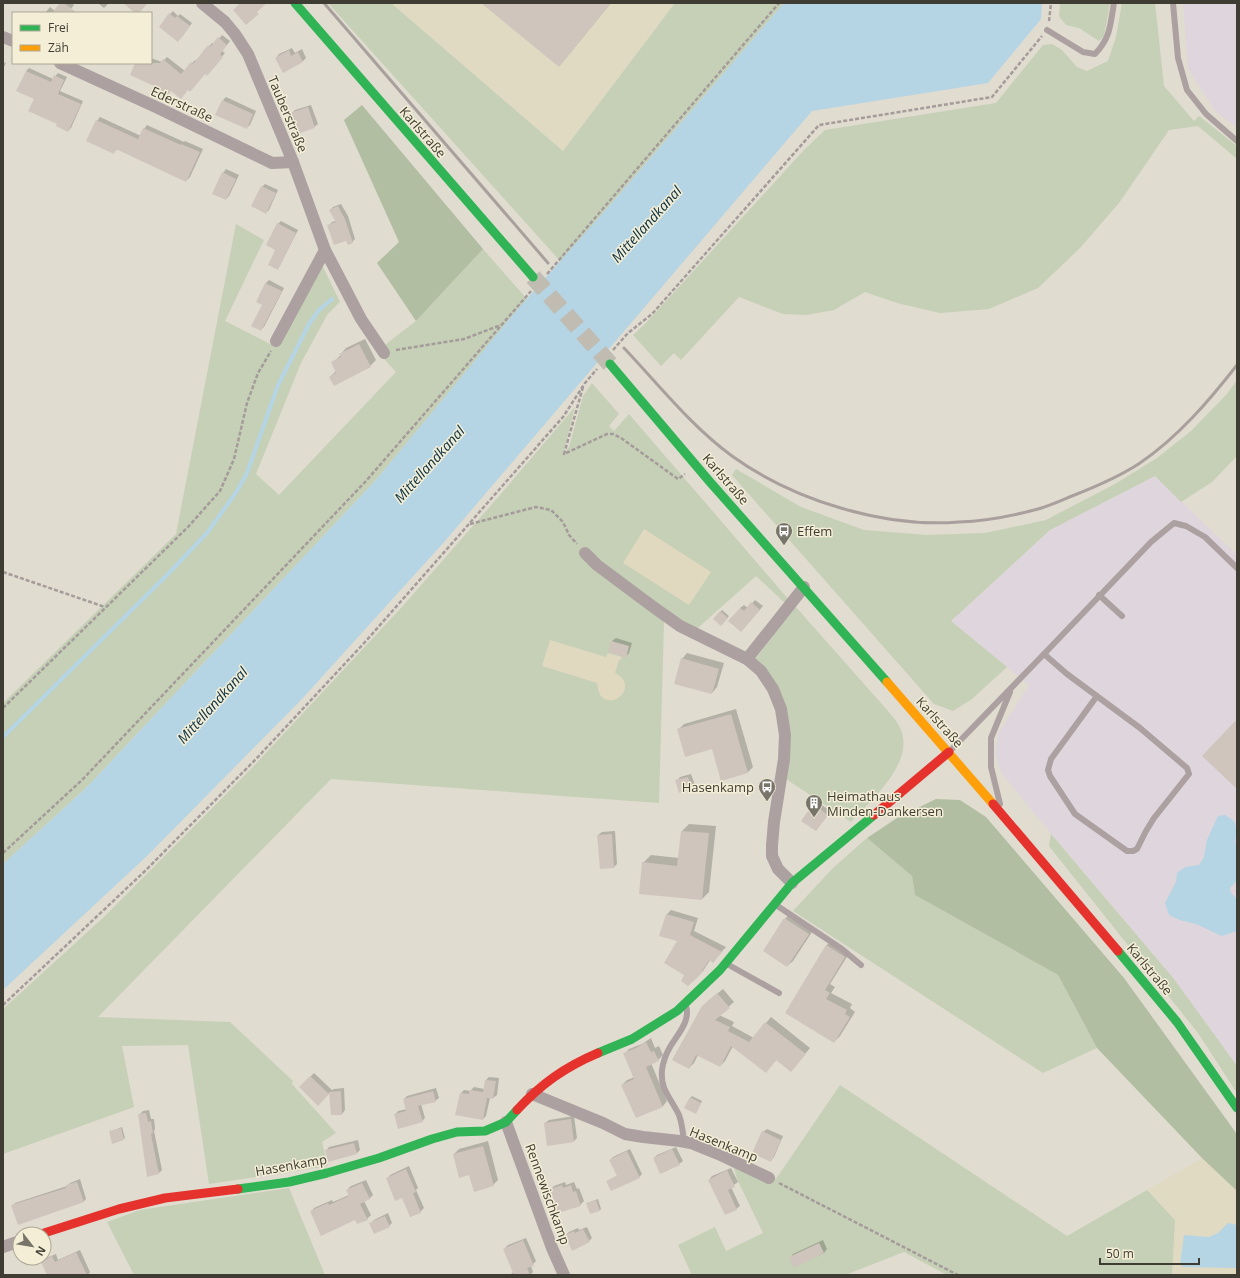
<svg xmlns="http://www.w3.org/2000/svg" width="1240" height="1278" font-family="'Open Sans',sans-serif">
<rect width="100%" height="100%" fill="#e0dcd0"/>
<g fill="#ded6dc">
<path d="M1183 3H1237V128L1216 112 1188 69Z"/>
<path d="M1155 476 1237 555V1066L1174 979 1027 805 1001 772 995 753 999 732 1029 685 951 621 1050 530Z"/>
</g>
<g fill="#e0dac3">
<path d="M391 3H675L563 151Z"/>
<path d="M1202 1158 1237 1191V1275H1172L1175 1220 1147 1190Z"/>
</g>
<g fill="#c5d0b6">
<path d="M328 3H391L563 151 675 3H784L561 262Z"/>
<path d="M1060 3H1110L1104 36 1099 41 1079 28 1066 25 1059 16Z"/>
<path d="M1122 3H1155L1164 86 1194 121 1199 116 1237 146V159L1198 126 1169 130 1119 203 1080 248 1038 288 989 309 940 313 897 303 865 292 834 310 806 315 783 314 739 297 681 360 674 353 661 366 633 335 646 323 804 150 825 130 996 103 1043 45 1052 44 1062 50 1077 67 1087 71 1108 61 1116 37Z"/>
<path d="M236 224 264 240 225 321 276 347 321 263 340 302 327 315 301 363 256 474 279 495 396 372 377 351 416 321 483 249 527 299 375 481 87 787 3 864V703L176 534Z"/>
<path d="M1237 380V456L1212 482 1181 502 1155 476 1050 530 951 621 1007 667 972 699 953 711 934 704 732 475 736 469 801 507 864 530 927 535 985 533 1046 520 1115 484 1157 458 1191 431 1226 395Z"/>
<path d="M592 383 619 414 609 426 614 431 629 414 789 600 786 604 756 576 690 635 664 621 659 803 331 779 98 1017 230 1022 293 1081 292 1084 336 1133 322 1142 328 1166 209 1184 188 1045 122 1046 134 1107 3 1154V1009L105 916 249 771 401 608 500 495 575 407 563 454 569 447 583 396Z"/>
<path d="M795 606 888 711C892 716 896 720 899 726 918 760 872 799 851 822L786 779 789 737 755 660Z"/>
<path d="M1051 834 1174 979 1237 1066V1093L1198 1033 1049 846Z"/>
<path d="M867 838 912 876 915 895 1058 975 1097 1048 1043 1073 793 911 833 868Z"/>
<path d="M840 1085 1067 1236 1147 1190 1175 1220 1172 1275H947L904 1252 845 1275H692L678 1245 715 1227 726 1251 763 1233 737 1179 732 1160 776 1179Z"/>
<path d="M289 1188 325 1275H134L107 1222 140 1210Z"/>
</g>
<g fill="#b2bea2">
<path d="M362 105 483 249 416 321 377 263 399 242 344 120Z"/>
<path d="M936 799 960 800 986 817 1124 978 1234 1130 1237 1135V1191L1202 1158 1097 1048 1058 975 915 895 912 876 867 838 897 818Z"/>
</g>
<g fill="#e0d9c0">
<path d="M644 529 711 572 689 605 623 563Z"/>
<path d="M550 640 606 657 608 653 622 657 620 660H619L615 673C639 684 615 711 601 696 598 692 598 687 597 683L542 666Z"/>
</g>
<g fill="#b5d4e4">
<path d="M784 3H1042L1041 19 988 83 812 111 445 541 301 700 147 856 3 990V864L87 787 375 481 516 311 617 197Z"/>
<path d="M1225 815 1234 821 1237 830 1235 842 1237 846V880L1230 888 1231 893 1237 899V931L1222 936 1196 924 1180 920 1169 915 1165 903 1176 882 1177 873 1185 867 1199 865 1204 857 1207 840 1218 816Z"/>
<path d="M1228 1223 1237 1225V1268L1183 1267 1180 1264 1184 1235 1209 1237 1218 1233Z"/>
</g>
<g fill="#0003">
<path d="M62 3H72L74 5 67 13H45L50 7 55 11Z"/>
<path d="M98 3H109L104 8Z"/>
<path d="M483 3H611L566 58 559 65Z"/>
<path d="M173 11 178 16 180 14 192 23 181 38 170 14Z"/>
<path d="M222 35 230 41 222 51 225 53 210 71 206 72 188 89 171 90 156 86 136 63H151V58L162 62 167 57 185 71 195 60 197 61 212 43 214 44Z"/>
<path d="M292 48 295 53 302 49 306 58 303 61 283 71 276 58 279 54Z"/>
<path d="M3 62 6 63 3 69Z"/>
<path d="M29 68 53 79 58 73 67 77 60 91 83 101 71 128 68 131 59 123 35 99 26 71Z"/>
<path d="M226 97 256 111 250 125 246 128 223 100Z"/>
<path d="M311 105 318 124 314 127 291 114 295 110Z"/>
<path d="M100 117 141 136 144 129 147 125 184 142 185 141 203 149 190 177 186 181 117 149 114 152 97 121Z"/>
<path d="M226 169 239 175 229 196 226 199 223 173Z"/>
<path d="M265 184 278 190 269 210 266 213 262 187Z"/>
<path d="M341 204 348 216 355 239 352 242 329 225 332 222 336 221 330 210 333 207Z"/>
<path d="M281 221 298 230 280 265 278 268V224Z"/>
<path d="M269 280 284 288 264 327 261 329 264 305 257 301 266 283Z"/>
<path d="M365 339 376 360 370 366 330 377 336 371 332 363 341 355V354L346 348Z"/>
<path d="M755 600 763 606 744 628 740 608 744 605 748 608Z"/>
<path d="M722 610 729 616 721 625 714 619Z"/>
<path d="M616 638 632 643 629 653 625 657 612 641Z"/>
<path d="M687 653 724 663 717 687 712 693 682 659Z"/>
<path d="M736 709 753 767 748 772 712 748 678 730 684 724Z"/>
<path d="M691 774 695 785 691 788 677 781 680 777Z"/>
<path d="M817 802 831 811 816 830 813 805Z"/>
<path d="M689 824 716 826 709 892 702 899 643 863 651 855 679 858 682 831Z"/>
<path d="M615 831 617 864 614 867 598 835 602 832Z"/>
<path d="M671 910 698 918 694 931 726 947 717 957 710 960 703 971 688 985 679 941 667 914Z"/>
<path d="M790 913 814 929 793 961 787 966 785 919Z"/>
<path d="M832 940 850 952 830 984 835 987 831 993 852 1004 850 1008 855 1012 840 1036 834 1042 786 1013 826 946Z"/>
<path d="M723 989 734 1002 719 1015 734 1022 732 1026 754 1038 771 1017 810 1048 796 1065 777 1059 766 1072 733 1046 725 1061 720 1066 698 1055 694 1063 689 1068 708 1001Z"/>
<path d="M651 1038 655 1048 659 1046 663 1055 658 1060 651 1063 667 1101 663 1106 636 1117 622 1085 627 1080 635 1077 624 1054 629 1049 642 1044Z"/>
<path d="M314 1073 332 1090 334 1089 344 1088 345 1110 342 1114 330 1092 318 1104 300 1087Z"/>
<path d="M489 1077 499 1078 497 1095 493 1098H490L486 1116 483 1119 461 1093 464 1090 470 1091 474 1087 484 1089 486 1080Z"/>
<path d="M436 1088 439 1098 435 1101 421 1104 425 1118 422 1121 395 1115 398 1111 407 1109 404 1099 407 1096Z"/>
<path d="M692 1096 702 1101 697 1111 690 1098Z"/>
<path d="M149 1110 151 1119H154L155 1129 154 1131 162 1170 159 1173 139 1115 143 1111Z"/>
<path d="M574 1116 577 1138 574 1141 545 1123 549 1120Z"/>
<path d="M122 1127 125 1138 113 1143 110 1132Z"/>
<path d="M767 1129 783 1136 774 1157 770 1161 763 1132Z"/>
<path d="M358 1140 360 1150 357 1153 326 1151 329 1147Z"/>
<path d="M488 1141 498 1180 493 1185 454 1154 459 1149Z"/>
<path d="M676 1147 683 1161 679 1164 654 1158 657 1155Z"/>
<path d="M630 1149 642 1174 639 1177 608 1182 611 1179 618 1175 610 1160 613 1157Z"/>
<path d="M409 1166 418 1188 416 1190 424 1208 420 1212 402 1197 387 1179 390 1175Z"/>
<path d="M731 1168 738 1182 731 1187 740 1206 736 1209 709 1180 712 1176Z"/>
<path d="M80 1179 86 1199 83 1202 12 1206 15 1203 67 1186 70 1183Z"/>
<path d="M366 1180 373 1195 369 1199 364 1201 371 1215 367 1219H356L311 1212 314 1208 332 1200 333 1202 349 1195 347 1190 351 1186Z"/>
<path d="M565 1182 566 1185 574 1182 577 1189 579 1188 584 1201 580 1205 551 1189 554 1186Z"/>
<path d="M598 1199 601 1209 600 1210 587 1203Z"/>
<path d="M388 1213 392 1223 389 1226 370 1224 374 1220Z"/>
<path d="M587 1227 592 1238 589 1241 566 1235 569 1232 578 1228 579 1230Z"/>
<path d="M526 1238 536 1261 531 1266 533 1272 530 1275H512L511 1274 514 1271 504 1249 508 1245Z"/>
<path d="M823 1240 827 1249 824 1253 794 1267 790 1258 793 1254Z"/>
<path d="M80 1250 90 1272 88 1275H49L42 1262 46 1258 56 1254 58 1260Z"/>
</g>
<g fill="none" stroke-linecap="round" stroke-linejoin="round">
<path stroke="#b5d4e4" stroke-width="4" d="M3 737 167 575 207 533 237 491 247 473 278 385 309 324 319 310 332 299"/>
</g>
<g fill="#d0c5bc">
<path d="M60 3H64L77 13H52Z"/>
<path d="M123 3H148L139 13H135Z"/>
<path d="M240 3H267L257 12 259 14 246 25 233 10Z"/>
<path d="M481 3H611L559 67Z"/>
<path d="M169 13 175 18 177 16 190 26 178 42 159 27Z"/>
<path d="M218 37 227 45 220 54 223 57 207 76 205 74 190 92 188 90 181 99 171 91 166 98 152 89 154 86 130 75 135 63H160L163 59 181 74 191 62 193 64 208 45 210 47Z"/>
<path d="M289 50 291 56 298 52 303 62 283 73 275 58Z"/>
<path d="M26 71 51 82 54 75 64 80 58 94 81 104 68 132 56 126 57 124 28 111 34 99 16 91Z"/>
<path d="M222 100 253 114 247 129 215 115Z"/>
<path d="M308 107 315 128 297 134 290 113Z"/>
<path d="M96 120 138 139 143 128 181 145V144L200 152 186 182 116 149 114 154 86 141Z"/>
<path d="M222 172 236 179 226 200 212 194Z"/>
<path d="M261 186 276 193 266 214 251 206Z"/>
<path d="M338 206 345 219 353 243 348 245 346 241 334 245 327 225 336 222 329 210Z"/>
<path d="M277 223 296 233 278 270 268 265 275 250 266 245Z"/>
<path d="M265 283 282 291 261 331 251 326 262 305 256 302Z"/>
<path d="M359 344 371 367 334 386 329 377 336 373 331 362 341 357 339 354Z"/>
<path d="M751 602 760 610 741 632 728 621 740 608 744 611Z"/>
<path d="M720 611 728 618 721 626 713 619Z"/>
<path d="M611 641 629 646 626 658 608 652Z"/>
<path d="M681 658 719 669 712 694 674 684Z"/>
<path d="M731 714 748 773 721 781 712 749 685 757 677 729Z"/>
<path d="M1237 719V789L1202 756Z"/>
<path d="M688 777 692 789 679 793 675 780Z"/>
<path d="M813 804 828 815 816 831 801 821Z"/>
<path d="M681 831 709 833 702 900 639 894 642 862 677 866Z"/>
<path d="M612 834 614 868 600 869 597 835Z"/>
<path d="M666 914 694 922 690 935 722 952 713 963 709 960 699 976 688 986 681 981 684 975 664 963 677 941 659 936Z"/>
<path d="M784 918 809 934 787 967 763 951Z"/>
<path d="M826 945 845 957 825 990 830 993 826 999 847 1010 845 1014 850 1017 834 1043 785 1013Z"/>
<path d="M717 993 730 1008 715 1020 730 1027 728 1031 749 1042 765 1022 806 1054 791 1072 776 1060 766 1073 731 1046 720 1067 696 1055 689 1069 672 1060 702 1006Z"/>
<path d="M646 1042 651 1052 654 1051 659 1061 646 1067 663 1107 636 1118 621 1085 634 1079 623 1053 636 1048Z"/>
<path d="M310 1076 329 1094 318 1106 299 1087Z"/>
<path d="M485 1080 496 1081 493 1099 487 1098 483 1120 455 1115 460 1093 469 1094V1090L483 1092Z"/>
<path d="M341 1091 342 1115H331L329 1092Z"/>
<path d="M433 1091 436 1102 418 1106 423 1122 398 1129 394 1114 406 1111 403 1099Z"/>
<path d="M690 1097 701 1103 696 1114 684 1108Z"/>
<path d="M146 1113 148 1122 151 1121 153 1133 151 1134 159 1174 147 1177 138 1114Z"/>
<path d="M571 1119 574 1142 547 1146 544 1123Z"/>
<path d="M121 1128 124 1140 112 1144 109 1131Z"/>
<path d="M762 1131 781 1140 771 1162 752 1153Z"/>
<path d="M354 1143 357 1154 328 1162 325 1150Z"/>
<path d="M483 1146 494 1186 474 1192 469 1175 459 1178 453 1154Z"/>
<path d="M672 1149 680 1165 660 1174 653 1158Z"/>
<path d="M627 1151 640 1178 611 1191 606 1181 617 1176 609 1160Z"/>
<path d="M406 1169 416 1192 413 1193 421 1213 410 1217 402 1198 395 1201 386 1178Z"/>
<path d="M727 1170 735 1187 728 1190 737 1210 725 1215 708 1180Z"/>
<path d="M77 1182 84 1202 18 1225 11 1205 66 1188V1185Z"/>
<path d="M362 1183 370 1199 360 1204 368 1220 357 1224 355 1220 321 1236 310 1211 328 1203 329 1205 349 1196 346 1190Z"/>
<path d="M562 1185 563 1188 571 1185 573 1192 576 1191 581 1206 558 1213 550 1189Z"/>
<path d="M596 1200 600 1211 590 1214 586 1203Z"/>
<path d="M385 1216 390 1227 374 1234 369 1223Z"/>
<path d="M583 1229 590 1242 572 1251 565 1235 574 1231 575 1233Z"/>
<path d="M523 1240 534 1266 527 1268 530 1275H514L503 1249Z"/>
<path d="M819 1243 824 1253 794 1268 789 1257Z"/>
<path d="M76 1252 87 1275H47L41 1262 52 1256 55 1262Z"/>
</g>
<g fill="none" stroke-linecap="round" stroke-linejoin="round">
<path stroke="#c0bcb1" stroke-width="17" stroke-dasharray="17 8" stroke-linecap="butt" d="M533 277 610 364"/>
<g stroke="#a49b9a" stroke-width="2.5" stroke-dasharray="4 2" stroke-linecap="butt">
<path d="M1049 21 1051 3"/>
<path d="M547 274 779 3"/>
<path d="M396 350 464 339 501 325"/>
<path d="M613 350 628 333 652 314 819 125 992 97 1042 36"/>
<path d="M583 387 564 454 607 434H613L621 438 678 479 685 474"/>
<path d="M470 524 536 507 551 510 563 522 569 535 577 544"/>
<path d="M3 572 105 607"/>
<path d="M3 708 188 527 220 491 234 459 247 403 258 373 271 351"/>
<path d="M3 853 82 780 366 481 531 291"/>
<path d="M3 1005 145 871 256 759 366 641 563 417 585 383 597 369"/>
<path d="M779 1183 958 1275"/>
</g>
<g stroke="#aca0a1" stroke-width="6">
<path d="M1173 3 1178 58 1187 90 1206 114 1237 141"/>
<path d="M1047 30 1083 52 1095 54C1111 37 1110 25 1114 3"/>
<path d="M1099 595 1122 616"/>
<path d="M1044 654 1067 674 1140 728 1187 768 1189 774 1154 818 1146 831 1137 849 1133 851H1127L1075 814 1050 776 1048 770 1051 759 1097 696"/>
<path d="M950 751 1044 654 1151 542 1174 523 1186 526 1205 537 1237 568"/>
<path d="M1000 804 991 767V738L1010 692"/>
<path d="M776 905 842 949 861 965"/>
<path d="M727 964 779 993"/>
<path d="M684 1142C683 1132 682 1123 679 1115 671 1098 660 1090 662 1070 663 1062 666 1054 670 1047 677 1035 691 1021 686 1006"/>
</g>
<g stroke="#aca0a1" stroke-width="12">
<path d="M202 3 225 22 235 34 248 54 293 162 325 250 361 319 384 353"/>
<path d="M3 37 13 41"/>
<path d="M60 63 156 107 272 163 293 162"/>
<path d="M276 341 325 250"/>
<path d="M585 553 597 565 652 606 680 626 747 659 761 671 773 689 781 709 785 735 784 759 774 822 772 845V856L778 869 792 883"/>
<path d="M747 659 804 587"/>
<path d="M532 1094 603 1123 625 1134 643 1137 680 1141 691 1143 723 1156 769 1178"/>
<path d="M506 1122 552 1248 564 1275"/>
<path d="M3 1247 20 1241"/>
</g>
<g stroke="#30b455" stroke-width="9">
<path d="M295 3 533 277"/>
<path d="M610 364 710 482 887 682"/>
<path d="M1118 951 1177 1022 1237 1108"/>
<path d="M598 1053 632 1039 677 1011 720 970 792 883 874 815"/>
<path d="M238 1189 289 1182 327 1173 379 1158 432 1139 457 1132 485 1131 506 1122 517 1110"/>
</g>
<path stroke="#ff9f0a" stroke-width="9" d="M887 682 993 804"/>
<g stroke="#e5322d" stroke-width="9">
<path d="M993 804 1118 951"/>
<path d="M874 815 949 752"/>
<path d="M517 1110C541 1084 565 1067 598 1053"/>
<path d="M41 1234 119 1209 165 1198 238 1189"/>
</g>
<g stroke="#a9a09d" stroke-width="3">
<path d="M324 3 548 263"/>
<path d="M624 348C659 385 691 426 732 456 793 500 883 528 959 522 985 521 1012 516 1038 509 1049 506 1060 501 1072 496 1095 487 1119 477 1140 463 1178 437 1209 401 1237 365"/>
</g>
</g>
<defs>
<symbol id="bus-pin" viewBox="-11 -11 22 30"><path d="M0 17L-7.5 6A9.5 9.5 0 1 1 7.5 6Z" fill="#77756a" stroke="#f4eed6"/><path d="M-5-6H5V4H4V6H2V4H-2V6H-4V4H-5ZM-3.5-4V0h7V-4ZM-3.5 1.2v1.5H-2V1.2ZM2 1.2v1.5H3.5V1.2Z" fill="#fff"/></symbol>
<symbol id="building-pin" viewBox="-11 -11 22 30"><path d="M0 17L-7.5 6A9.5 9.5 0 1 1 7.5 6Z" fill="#77756a" stroke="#f4eed6"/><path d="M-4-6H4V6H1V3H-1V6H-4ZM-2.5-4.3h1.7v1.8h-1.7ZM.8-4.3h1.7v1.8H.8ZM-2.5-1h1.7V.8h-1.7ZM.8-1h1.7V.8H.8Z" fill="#fff"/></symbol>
</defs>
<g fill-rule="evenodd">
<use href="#bus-pin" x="774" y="521" width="20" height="27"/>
<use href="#bus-pin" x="757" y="777" width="20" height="27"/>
<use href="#building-pin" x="804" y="793" width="20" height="27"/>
</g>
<g text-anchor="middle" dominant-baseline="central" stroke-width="3" stroke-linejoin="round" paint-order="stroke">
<g font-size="13" fill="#3f3d33" stroke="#f4eed6">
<text transform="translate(182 104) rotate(25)">Ederstraße</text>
<text transform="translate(288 114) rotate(67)">Tauberstraße</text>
<text transform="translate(423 132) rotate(49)">Karlstraße</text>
<text transform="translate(726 479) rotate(49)">Karlstraße</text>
<text transform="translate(940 722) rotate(48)">Karlstraße</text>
<text transform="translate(1150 969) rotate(50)">Karlstraße</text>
<text transform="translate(724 1144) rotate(22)">Hasenkamp</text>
<text transform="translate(291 1165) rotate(-10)">Hasenkamp</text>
<text transform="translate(548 1194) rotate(70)">Rennewischkamp</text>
</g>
<g font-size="13" fill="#3f3d33" stroke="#f4eed6" text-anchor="start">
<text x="797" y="531">Effem</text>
<text x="754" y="787" text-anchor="end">Hasenkamp</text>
<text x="827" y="796">Heimathaus<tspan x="827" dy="15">Minden-Dankersen</tspan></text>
</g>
<g font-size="14" font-style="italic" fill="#093044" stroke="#f4eed6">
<text transform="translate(646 224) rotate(-48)">Mittellandkanal</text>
<text transform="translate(429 464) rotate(-48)">Mittellandkanal</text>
<text transform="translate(212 705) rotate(-48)">Mittellandkanal</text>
</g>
</g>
<rect width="1240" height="1278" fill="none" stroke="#3f3d33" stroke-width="8"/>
<rect x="12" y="12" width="140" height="52" fill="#f4eed6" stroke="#aca795"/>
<rect x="20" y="25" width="20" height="6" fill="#30b455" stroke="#aca795"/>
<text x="48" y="32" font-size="12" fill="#3f3d33">Frei</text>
<rect x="20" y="45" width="20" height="6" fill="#ff9f0a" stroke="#aca795"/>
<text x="48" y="52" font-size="12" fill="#3f3d33">Zäh</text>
<g transform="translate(32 1246) rotate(121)"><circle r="19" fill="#f4eed6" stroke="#aca795"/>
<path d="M0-3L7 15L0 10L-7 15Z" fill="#77756a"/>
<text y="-6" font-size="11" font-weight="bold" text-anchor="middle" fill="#3f3d33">N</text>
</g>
<path d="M1100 1258v6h99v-6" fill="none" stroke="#3f3d33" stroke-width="2"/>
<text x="1106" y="1258" font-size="12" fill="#3f3d33" stroke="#f4eed6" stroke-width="3" paint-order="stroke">50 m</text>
</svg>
